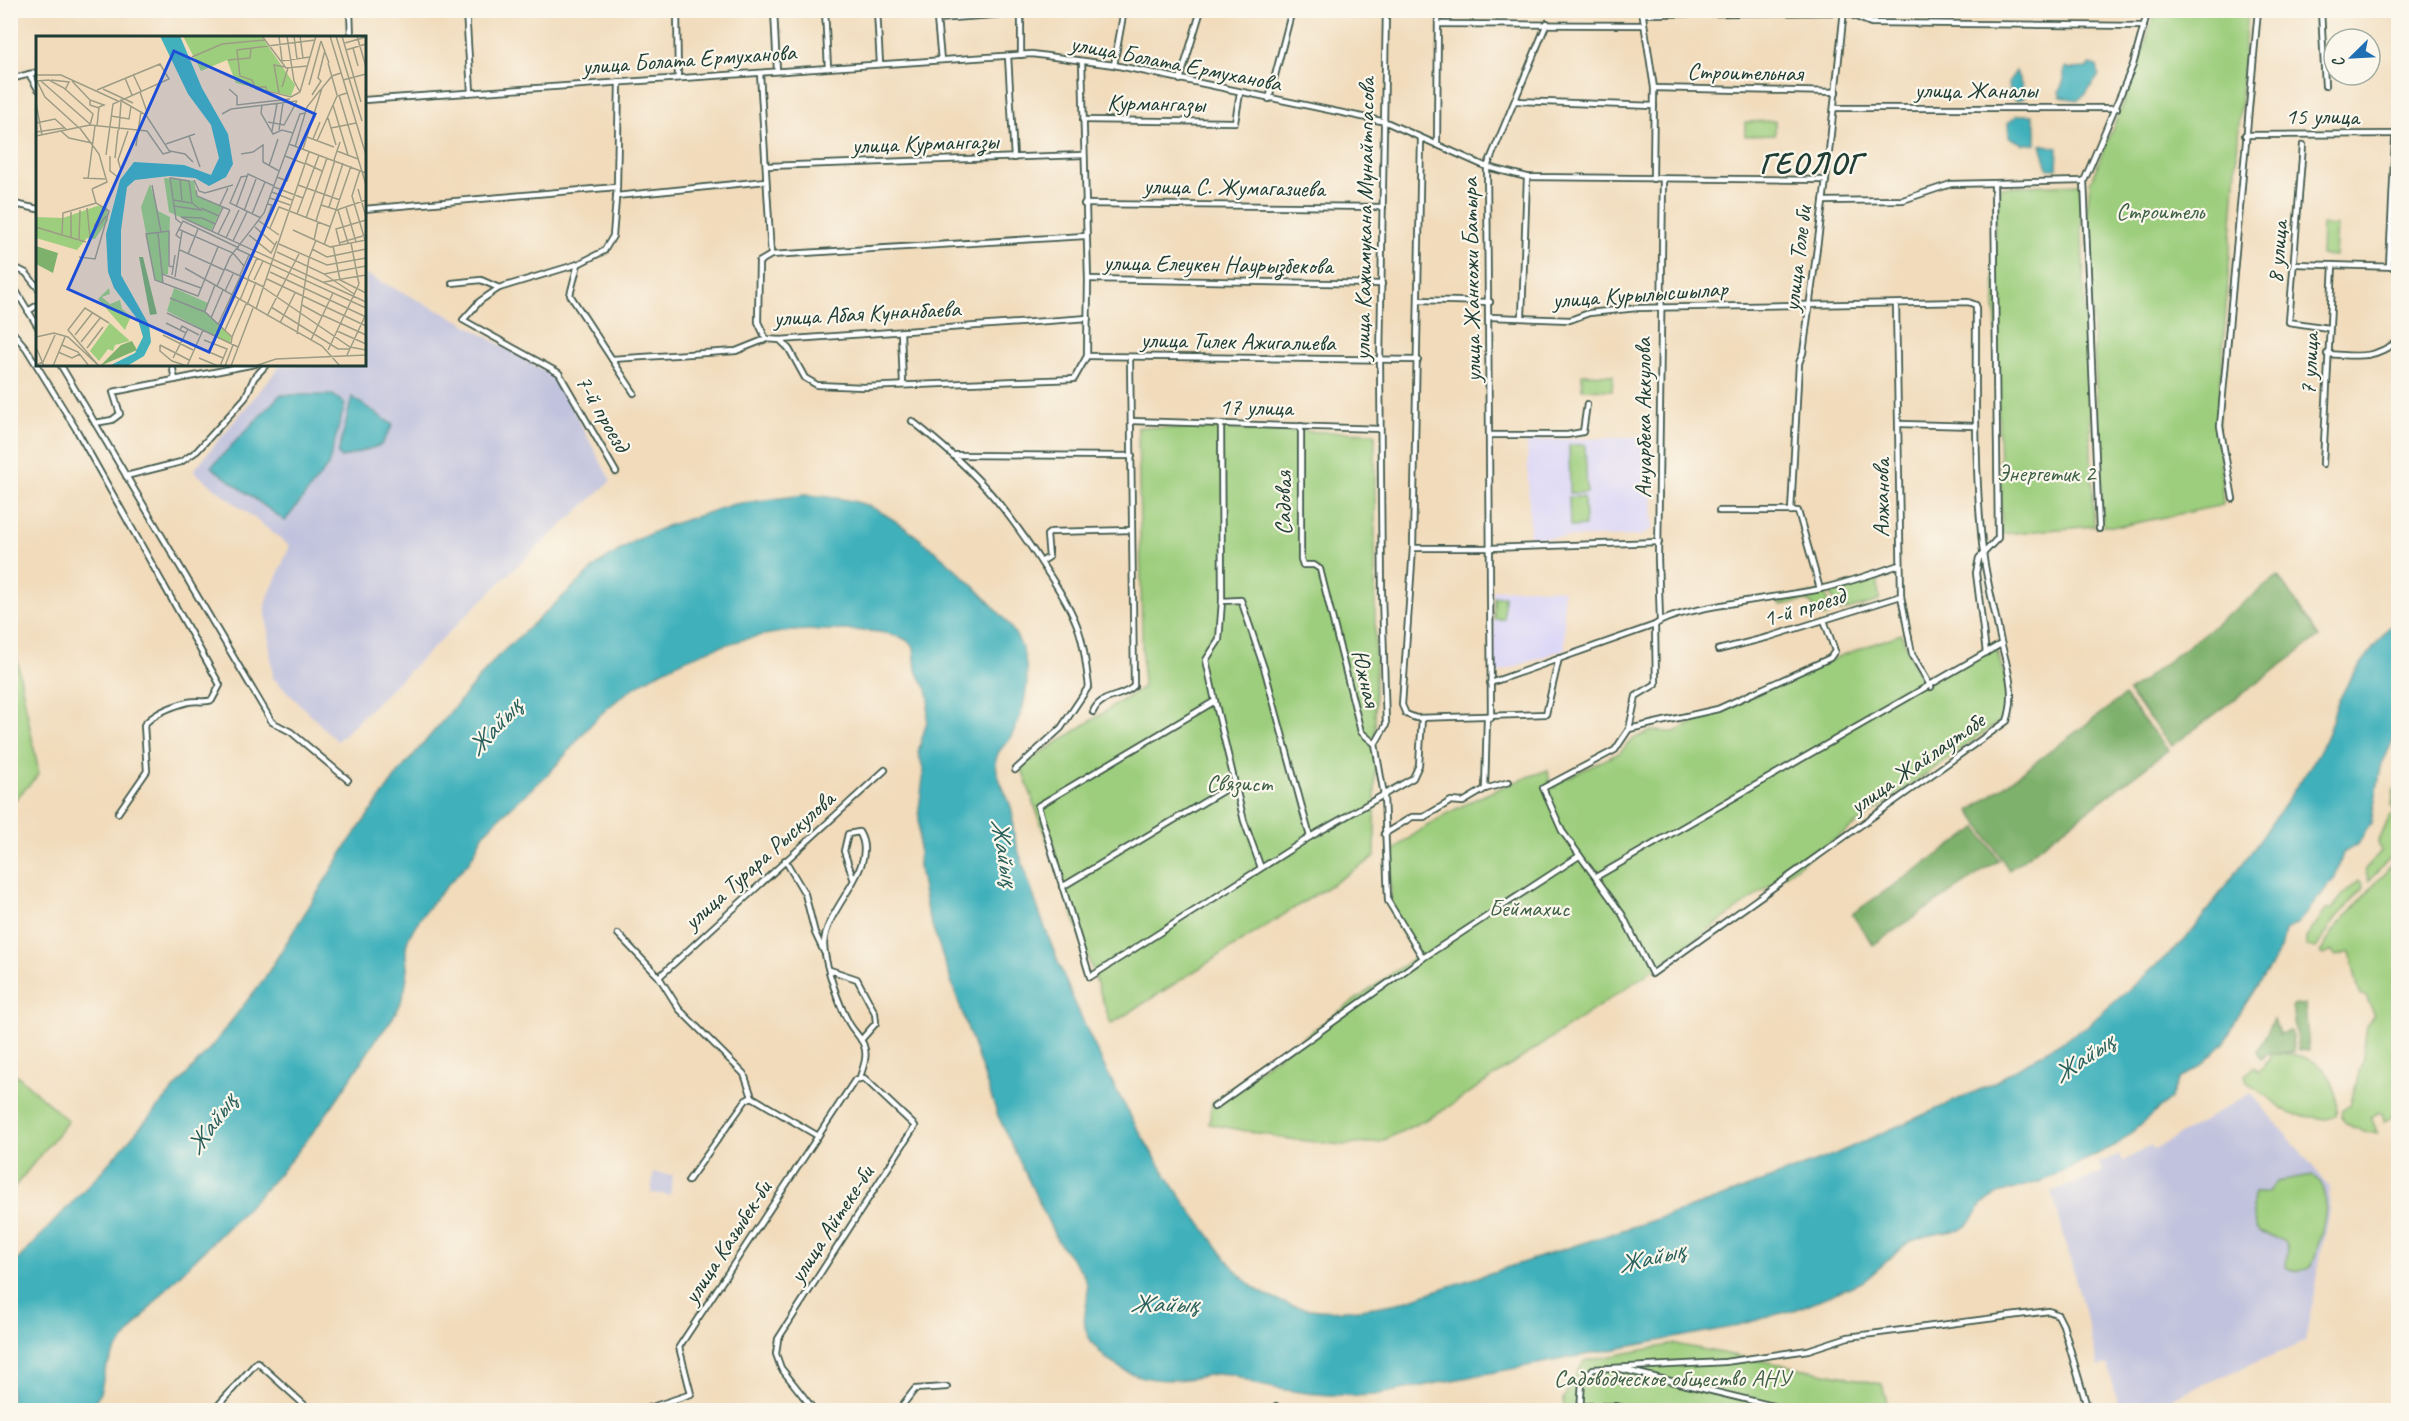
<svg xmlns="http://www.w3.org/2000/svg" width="2409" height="1421" font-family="Caveat,sans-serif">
<rect width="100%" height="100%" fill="#fbf7ec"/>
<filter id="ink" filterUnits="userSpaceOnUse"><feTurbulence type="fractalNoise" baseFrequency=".0167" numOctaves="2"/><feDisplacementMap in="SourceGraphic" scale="12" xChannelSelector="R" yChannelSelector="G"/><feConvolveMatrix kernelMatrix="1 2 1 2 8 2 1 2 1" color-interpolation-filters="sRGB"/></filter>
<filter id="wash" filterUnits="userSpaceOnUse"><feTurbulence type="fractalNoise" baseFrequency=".008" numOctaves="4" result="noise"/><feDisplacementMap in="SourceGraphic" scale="24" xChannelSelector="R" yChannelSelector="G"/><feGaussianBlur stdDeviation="1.35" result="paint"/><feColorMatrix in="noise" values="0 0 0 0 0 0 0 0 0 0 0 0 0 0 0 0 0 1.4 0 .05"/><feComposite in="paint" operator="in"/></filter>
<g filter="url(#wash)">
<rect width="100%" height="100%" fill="#f1dbbb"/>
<g fill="#dbd6f7">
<path d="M1651 436 1653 528 1640 536 1530 538 1527 441Z"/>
<path d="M1532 588 1563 590 1565 649 1494 674 1493 590Z"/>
</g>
<g fill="#c1c2dd">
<path d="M365 274 462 322 556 378 611 481 514 569 337 741 273 678 265 604 290 546 193 471 281 365 364 364Z"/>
<path d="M2251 1093 2330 1187 2329 1210 2305 1342 2142 1410H2120L2108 1365 2099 1367 2052 1192 2102 1173 2099 1162 2119 1155 2122 1162 2151 1145 2154 1150Z"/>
<path d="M654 1173 673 1175 670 1195 651 1193Z"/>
</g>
<g fill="#9dce7d" stroke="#5e8658" stroke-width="1.5">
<path d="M2155 11H2247L2218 423 2223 505 2121 526H2103L2087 210 2090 183 2139 65Z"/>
<path d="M1775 121V135L1745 136V122Z"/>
<path d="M2080 184 2094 526 2002 534 1994 265 1996 187Z"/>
<path d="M2322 225 2337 226 2335 256 2321 255Z"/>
<path d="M1582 374 1613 375 1612 390 1582 389Z"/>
<path d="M1138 427 1375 433V857L1111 1024 1021 766 1143 687Z"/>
<path d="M1569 445H1585L1587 493H1570Z"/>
<path d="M1569 497H1584L1585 526 1570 527Z"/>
<path d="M1884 575 1889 577 1878 581 1879 601 1840 612 1829 590Z"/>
<path d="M1823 592 1828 599V616H1817L1812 604 1807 601 1780 605 1776 599Z"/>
<path d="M1504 596V619H1494V597Z"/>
<path d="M11 630 39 774 11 804H10Z"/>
<path d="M1901 634 1923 685 1995 645 2008 687 2003 719 1641 978 1439 1113 1380 1142 1343 1145 1289 1139 1209 1124 1212 1103 1415 957 1391 911 1390 853C1436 814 1491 789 1548 770L1550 786 1619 753 1633 739 1651 731 1674 732 1840 656Z"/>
<path d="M2398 788V849L2369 881 2365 870 2381 851 2378 843 2389 818 2395 814 2392 805 2394 789Z"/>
<path d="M2398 858V1098L2393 1116 2384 1122 2383 1115 2379 1112 2371 1117 2378 1134C2364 1131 2337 1128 2342 1109L2350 1106 2362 1062 2367 1026 2374 1014 2366 996H2360L2350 952 2336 956 2332 951 2324 955 2320 953 2334 930Z"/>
<path d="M2359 881 2362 883 2363 888 2335 919 2317 947 2314 949 2306 946V938L2326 910 2332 909 2342 896Z"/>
<path d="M2269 1053C2311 1052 2341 1068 2336 1116L2326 1119 2291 1114 2247 1082 2245 1074 2254 1067 2259 1071 2271 1058Z"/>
<path d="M10 1069 68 1121 11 1191H10Z"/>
<path d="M2313 1176C2339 1190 2318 1244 2312 1266 2304 1272 2296 1272 2286 1267 2290 1235 2282 1241 2259 1232 2253 1225 2250 1202 2254 1193H2267L2276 1182Z"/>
<path d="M1675 1344 1882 1384 1889 1410H1564L1563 1399 1584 1361Z"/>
</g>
<g fill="#7eb16c" stroke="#4e7750" stroke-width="1.5">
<path d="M2278 576 2319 637 2172 746 2128 692Z"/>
<path d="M2124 696 2168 750 2009 870 1970 811Z"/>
<path d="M1977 828 1999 860 1873 945 1852 914Z"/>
<path d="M2305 1004 2309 1051 2298 1050 2292 1006Z"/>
<path d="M2274 1019 2279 1034 2291 1031 2294 1052 2269 1053 2261 1059 2257 1051Z"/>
</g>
<g fill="#41b1bb" stroke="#307778" stroke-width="1.5">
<path d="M2090 64 2097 66 2099 75 2085 95 2078 100 2061 97 2059 92 2064 80V69L2066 67 2070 69 2087 68Z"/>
<path d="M2016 71 2025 94 2024 98 2017 101 2010 96 2009 81Z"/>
<path d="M2018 115H2032L2036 128V144H2023L2009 137 2008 123Z"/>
<path d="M2041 144 2058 148 2057 169H2048Z"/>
<path d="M280 395H333L345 404 328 466 285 521 211 467Z"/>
<path d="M352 397 393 425 381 445 341 458 338 454Z"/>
<path d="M804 495C825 496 846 498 866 505 905 519 1001 604 1019 641 1033 670 1027 706 1012 735 1006 745 995 751 996 764 997 780 1006 792 1011 807 1014 815 1012 822 1013 830 1015 844 1022 860 1026 874 1067 997 1126 1128 1206 1231 1221 1251 1237 1277 1259 1291 1302 1318 1351 1312 1398 1303L1709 1202 1833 1155 1988 1086 2086 1027 2185 940 2258 843 2318 755 2329 730 2337 704 2350 679 2398 615V729L2381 767 2371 823 2358 844 2343 853 2335 878 2298 923 2285 931 2281 949 2239 1014 2225 1042 2202 1065 2179 1079 2170 1099 2118 1144 2045 1180 1998 1194 1983 1204 1968 1225 1960 1230 1929 1235 1909 1242 1864 1281 1797 1309 1732 1327 1374 1395C1334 1397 1299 1394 1260 1385 1250 1383 1241 1376 1230 1374 1218 1372 1205 1376 1194 1378 1155 1384 1116 1377 1092 1342 1076 1320 1091 1307 1087 1285 1085 1271 1066 1253 1057 1240L998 1116 927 911 919 868V809L924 771 918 752 927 721 929 698 927 690 916 670 914 647C901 628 845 630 823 630 747 628 654 663 599 716 581 734 566 756 548 774 528 793 506 810 488 829 478 839 476 854 467 864 447 886 424 908 410 935 403 948 407 956 407 970 407 997 395 1019 377 1038 343 1091 309 1143 265 1189 225 1233 178 1271 142 1318 131 1332 117 1347 109 1362 98 1382 109 1388 87 1410H11V1267L100 1173 212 1046 264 979 349 842 400 771 497 657 597 565 634 541 667 526 734 504Z"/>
</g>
</g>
<g filter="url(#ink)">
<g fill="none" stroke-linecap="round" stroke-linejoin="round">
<defs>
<g id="minor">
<path d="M350 10 351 38"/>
<path d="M466 10 471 92"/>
<path d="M677 10 678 78"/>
<path d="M774 10 777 71"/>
<path d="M825 10 828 68"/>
<path d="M877 10 880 64"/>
<path d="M1642 10 1654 88 1653 179"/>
<path d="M2321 10 2325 86"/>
<path d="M1021 13V55"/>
<path d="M1642 14 1844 12 1871 23 2144 26"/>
<path d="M1438 24 1644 25"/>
<path d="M1008 56 1014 158"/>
<path d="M941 60 937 19 1066 10"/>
<path d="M1114 65 1124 10"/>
<path d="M760 73 771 255"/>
<path d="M29 74 38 89"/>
<path d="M10 79 38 72"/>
<path d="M1180 80 1201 10"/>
<path d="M1654 88 1836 92"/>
<path d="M1269 99 1292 10"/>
<path d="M364 100 1032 54 1114 65 1386 122 1487 167 1527 177 1826 180"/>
<path d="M1515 101 1654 106"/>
<path d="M1834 108H2117"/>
<path d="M1083 120 1235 122 1240 93"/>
<path d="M2245 135 2398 134"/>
<path d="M1421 138 1413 548 1402 705 1406 714 1416 718 1546 714 1559 658"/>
<path d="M1437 145 1438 10"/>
<path d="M2303 145 2289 322 2328 328"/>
<path d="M768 166 1083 155"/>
<path d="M616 196 766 181"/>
<path d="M1823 201 1903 200 1951 184 2084 181"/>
<path d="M10 203 38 209"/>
<path d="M1084 204 1383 207"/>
<path d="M364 209 617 187"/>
<path d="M1085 236 771 255 759 262 758 322 766 339 780 340 1088 318"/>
<path d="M578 264 570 295 634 393"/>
<path d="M2295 264 2398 267"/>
<path d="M10 265 26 273 38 288"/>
<path d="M2389 266 2395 140"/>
<path d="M1088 279 1382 284"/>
<path d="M10 281 38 327"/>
<path d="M452 283 481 280 499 288"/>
<path d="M1419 300 1490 302"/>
<path d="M1896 304 1901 596 1912 654 1931 687"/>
<path d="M28 311 38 305"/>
<path d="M1490 317 1570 320 1589 313 1637 308 1968 302 1976 305C1976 387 1974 471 1983 552 1986 577 1993 603 1998 628 2004 660 2018 689 2007 721L1652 974 1622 914 1562 831 1543 788 1615 750 1629 729 1718 709 1830 658 1835 651 1824 620"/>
<path d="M1522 317 1527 177"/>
<path d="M10 329 26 348 76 429 220 685 212 700C204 703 196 700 188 702 173 706 154 713 144 725L147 771 118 813"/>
<path d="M901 332 903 385"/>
<path d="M780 340 789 349 805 378 817 385 863 387 1074 379 1087 356 1088 279 1082 61"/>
<path d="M2327 354C2358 356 2372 360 2398 341"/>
<path d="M1087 356 1418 360"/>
<path d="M612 359 736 351 766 339"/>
<path d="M60 364 272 722 291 732 348 780"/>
<path d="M172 364 175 380"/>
<path d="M912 421C972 468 1003 502 1044 567 1057 586 1072 609 1079 631 1085 648 1086 668 1089 686L1061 728 1015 770"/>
<path d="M1131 421 1380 429"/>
<path d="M95 423 112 420 120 414 113 392 255 364"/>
<path d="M1221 424 1222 601"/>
<path d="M1900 424 1976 426"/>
<path d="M1301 426V559L1303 565H1314L1320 569 1361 732 1375 744 1384 795 1388 901 1423 958"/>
<path d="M1490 435H1567L1583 432 1587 404"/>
<path d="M955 455 1132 456"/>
<path d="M2323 464 2333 265"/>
<path d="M616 472 559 373 463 320 480 301 499 288 578 264 604 251 613 236 617 187 619 82"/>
<path d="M126 476 181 462 197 451 245 398 254 378 267 364"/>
<path d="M2233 499 2220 426 2258 10"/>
<path d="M1719 511H1798L1820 589"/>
<path d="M1791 511 1799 363 1803 353 1826 180 1844 10"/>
<path d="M2099 529 2084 181 2133 65 2148 10"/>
<path d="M1413 548H1490L1659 542"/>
<path d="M1041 562 1049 557 1047 535 1051 532 1132 530"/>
<path d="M1660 621 1658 558 1663 179"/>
<path d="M1718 650 1769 637 1901 596"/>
<path d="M1986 653 1976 573 1979 558 1998 538 1994 184"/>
<path d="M1490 683 1655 625C1676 607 1786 597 1820 589 1847 583 1873 574 1899 565"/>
<path d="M1215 701 1206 660 1219 640 1222 601 1241 600 1265 671 1310 837"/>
<path d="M1093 712C1100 694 1121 699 1134 686L1130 357"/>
<path d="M1491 718 1487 167 1547 23"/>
<path d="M1629 729 1636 696 1656 684 1655 625"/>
<path d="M1375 744 1386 725 1382 594 1380 361 1386 10"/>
<path d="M1485 789 1487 718"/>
<path d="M1384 834 1412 817H1424L1451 801 1463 802 1485 789 1509 782"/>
<path d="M785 860 805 894 815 933 824 952"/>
<path d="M1261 868 1244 821 1215 701 1038 806 1090 977 1310 837 1413 778 1419 765 1422 718"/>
<path d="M1596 877 2001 644"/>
<path d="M853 878 844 851 848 834 859 832C881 867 824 908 824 945 825 966 839 1005 849 1023 853 1031 862 1038 864 1046 868 1056 863 1068 860 1077"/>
<path d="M1062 887 1229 787H1237"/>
<path d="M618 934 659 977 679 1009 744 1074 752 1097 818 1136"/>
<path d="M830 970 857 979 875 1013 876 1023 861 1040"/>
<path d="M659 977 885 770"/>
<path d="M1214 1107 1423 958 1579 856"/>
<path d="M688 1181 746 1100 752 1097"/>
<path d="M1617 1368 1790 1410"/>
<path d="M1580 1406H1615L1636 1410"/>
<path d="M214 1410 257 1362 310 1410"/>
<path d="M647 1410 649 1408 691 1394 679 1347 855 1080 864 1078 915 1126 778 1339 776 1354 781 1368 814 1410"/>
<path d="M895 1410 901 1407 915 1389 947 1387"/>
<path d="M1273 1410 1276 1406"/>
<path d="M1580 1410 1582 1382 1593 1369 1725 1362 1808 1350 1848 1337 2049 1311 2058 1315 2063 1325 2088 1410"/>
</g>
</defs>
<use href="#minor" stroke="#3e5548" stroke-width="8"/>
<use href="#minor" stroke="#fff" stroke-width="4.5"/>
</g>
</g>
<g text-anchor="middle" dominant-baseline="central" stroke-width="4.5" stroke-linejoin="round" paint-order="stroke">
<g font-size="24" fill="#1f3d34" stroke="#fbf7ec">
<text transform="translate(689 59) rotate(-4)">улица Болата Ермуханова</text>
<text transform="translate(1176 63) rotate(11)">улица Болата Ермуханова</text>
<text transform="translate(1745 72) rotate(1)">Строительная</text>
<text x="1976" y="90">улица Жаналы</text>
<text transform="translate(1156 103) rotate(1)">Курмангазы</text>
<text x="2322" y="116">15 улица</text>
<text transform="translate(925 143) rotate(-2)">улица Курмангазы</text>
<text transform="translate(1234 187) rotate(1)">улица С. Жумагазиева</text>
<text transform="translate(1364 219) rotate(-89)">улица Кажимукана Мунайтпасова</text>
<text transform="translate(2277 252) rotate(-85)">8 улица</text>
<text transform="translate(1797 259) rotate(-83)">улица Толе би</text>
<text transform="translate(1218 264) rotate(1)">улица Елеукен Наурызбекова</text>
<text transform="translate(1471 280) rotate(-91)">улица Жанкожи Батыра</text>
<text transform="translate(1640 294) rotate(-4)">улица Курылысшылар</text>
<text transform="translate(867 313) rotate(-3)">улица Абая Кунанбаева</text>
<text transform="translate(1238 341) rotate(1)">улица Тилек Ажигалиева</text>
<text transform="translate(2309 364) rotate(-87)">7 улица</text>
<text transform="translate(1256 407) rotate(1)">17 улица</text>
<text transform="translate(603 413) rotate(60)">7-й проезд</text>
<text transform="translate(1643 418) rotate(-90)">Ануарбека Аккулова</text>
<text transform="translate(1881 498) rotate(-90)">Алжанова</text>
<text transform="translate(1283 503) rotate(-90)">Садовая</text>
<text transform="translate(1804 607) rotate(-17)">1-й проезд</text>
<text transform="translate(1366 678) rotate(76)">Южная</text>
<text transform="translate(1917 763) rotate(-35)">улица Жайлаутобе</text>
<text transform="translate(759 860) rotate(-42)">улица Турара Рыскулова</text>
<text transform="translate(831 1224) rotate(-57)">улица Айтеке-би</text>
<text transform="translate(727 1242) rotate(-57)">улица Казыбек-би</text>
</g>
<g font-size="24" fill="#3e6146" stroke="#fbf7ec">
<text x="2160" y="211">Строитель</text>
<text x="2046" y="473">Энергетик 2</text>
<text x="1239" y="783">Связист</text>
<text x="1529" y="908">Беймахис</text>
<text x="1672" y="1378">Садоводческое общество АНУ</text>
</g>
<g font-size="26" font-style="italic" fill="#29605c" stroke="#fbf7ec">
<text transform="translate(494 727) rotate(-48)">Жайық</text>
<text transform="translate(1005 852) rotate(80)">Жайық</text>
<text transform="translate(2083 1058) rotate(-35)">Жайық</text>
<text transform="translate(211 1124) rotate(-55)">Жайық</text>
<text transform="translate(1651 1257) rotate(-14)">Жайық</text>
<text x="1164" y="1303">Жайық</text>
</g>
<g font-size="30" font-weight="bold" letter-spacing="1.5" fill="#1f3d34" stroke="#fbf7ec">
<text x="1811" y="163">ГЕОЛОГ</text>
</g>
</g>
<g transform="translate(36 36)">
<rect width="330" height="330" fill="#f1dbbb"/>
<path d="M147 0H225L259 49 255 60 200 47 191 24 165 35ZM128 142 158 145 161 160 186 171 175 195 133 176ZM114 148 122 175 134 181 132 238H126L127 247 119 244 105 171ZM61 170 71 171 72 184 59 203 51 202 41 214 0 202V181L27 182ZM73 252 74 258 66 261 74 268 84 264 86 273 95 280 89 294 62 263ZM138 252 172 267 169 275 195 301 194 308 131 275ZM74 287 94 305 79 309 77 315 72 313 63 325 54 315Z" fill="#9dce7d"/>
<path d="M0 210 22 217 17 237 0 228ZM103 221H107L121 278 114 279ZM96 305 101 314 64 330 85 309Z" fill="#7eb16c"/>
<path d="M124 0H144L166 52 192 98 197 128 190 141 173 150 159 142 133 140 99 144 91 151 85 194V239L113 289 115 306 108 320 91 330H73L99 317 107 301 102 284 78 252 72 236 70 198 84 144 98 126 148 129 175 139 183 122 175 89 152 58Z" fill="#41b1bb"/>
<path fill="none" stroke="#9d9c85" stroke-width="1.5" d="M226 0 250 32 272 30M243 0 246 25M251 0 258 45 264 56M258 0 261 23M264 0 267 22M294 0 330 119M300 0 326 85M306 0 325 66M321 0 330 31M285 5 293 27M309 7 330 1M317 12 322 30M310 14 330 8M156 21 186 8 229 4M192 24 214 22 215 12M245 25 274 21M292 27 301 59M97 38 105 55M0 39H25L82 65M89 42 96 59M15 44 33 46 29 54M307 44 330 38M0 45 13 44 28 52 57 78 54 89M1 45 9 61 42 91M5 45 54 88M36 45 54 64V69L63 72M273 49 285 5M246 51 252 32M67 53 97 67M193 53 201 60V69L254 63M61 54 124 28 133 43 77 68 70 119M104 56 111 76M264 56 255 61 231 55 230 51H219L216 44 204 40 201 14 279 4M264 56 280 0M243 57 238 29 249 31M276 59 285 45 282 42 289 14M303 59 330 149M54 64 68 69 63 71 61 90M0 67 6 99M226 69 225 77 237 98 246 94 257 97M297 69 312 119M186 78 195 73 261 65M75 80 93 83 95 70M292 82 300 109M232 86 248 89 261 65M0 87 19 83 31 94M43 91 63 118 71 146 56 153M295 92 320 87M83 94 85 66M243 94 247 67M25 95 33 102 56 107M236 95 241 68M0 96 28 92M0 100 54 89 111 95 127 118 134 116 110 79 84 64M153 100 164 131M271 101 298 111M277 103 284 86M281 105 301 60 311 57M130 108 159 98M253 108 330 137M100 110 105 75M259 111 271 71 285 53M267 113 286 52 296 40 305 37M134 115 149 118 157 126M301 115 322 123M205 118 217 116 227 109V126L243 135M74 120V135L83 142M249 120 269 128M79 122 82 94M298 124 304 106M269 127 286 135M233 130 242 103M85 134 82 124 92 95M324 134 316 160 329 204M211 140 205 141 194 167 225 182M241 141 251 145 263 112M47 142 69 143M52 143 59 90M144 144 146 165M158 144 163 155 169 157 197 149M116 149 125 196M262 149 304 164M238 151 267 162M322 153 330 181M160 154 161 160 194 174M236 156 256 164M234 162 254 169M137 164 156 167 153 145 134 142 140 183 145 187M184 169 192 152M285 169 301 174 330 164M138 170 165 174 156 167M200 171 212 138 238 150M293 171 307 127M310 171 320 206M51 172 54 201 70 180M165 172 183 180M302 174 312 207M208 175 220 143M35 176V201M216 178 229 146M261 178 283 119M145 181 330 266M145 181 166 182 179 188M270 182 291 122M223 185 243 199M280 185 299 124M229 189 236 169 231 168M58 190 70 172M0 191 26 199M219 191 239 209M234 192 243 171 295 191M142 193 197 217 208 230M257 194 294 211 330 204M176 195 187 171M122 197 127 247M182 198 194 174M213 199 235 217 241 205M190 202 203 174M145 203 140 199 147 185 203 212M43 204 44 174M278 204 282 186M197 205 211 176M50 206 26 199 27 177 60 167M303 207 330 199M315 207 323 248M243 208 291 229 330 222M288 209 315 130M304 209 300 193 330 184M297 210 304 244 330 257M201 213 330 272M276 213 291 221 330 213M144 214 188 234M241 216 288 238 330 230M152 218 162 193M43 221 59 223 73 175 60 167 56 153M137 231 133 230V195L110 198 119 244 162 260 182 211M149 232 286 310 304 330M189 233 228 251M234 236 330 281M126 238 165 252M288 238 318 258M136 239 139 219M204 239 213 219M139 241 146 195M212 242 221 222M231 243 330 290M218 244 227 225M288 246 330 239M181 250 194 221 228 177 264 78 270 77M228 252 314 311 330 314M189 255 197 238M134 262 169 276 196 301 195 308M204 264 213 242M211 269 220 246M266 269 286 280M235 271 302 313H314M220 273 273 116M169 275 179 249M131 277 202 311M286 279 330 299M231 280 263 218M175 282 187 254M130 287 150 297M244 287 259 257M182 289 205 239M144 294 146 290 163 299M189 294 203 263M301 295 330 308M261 298 273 222 280 204M39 299 57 276M127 299 157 314M0 301 18 297 32 301 63 330M196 301 210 268M168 304 191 313 184 330M275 304 297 257M45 306 65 281M26 309 42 316 53 330M124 309V315L136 325 151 330 167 294M124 309 153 324M0 311 8 330M51 312 67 291M164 312 187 322M292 314 323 248M22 316 36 322 44 318M311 319 330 278M137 322 152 293M163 322 182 330M0 329 7 326 19 299M62 329 32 294 49 272 73 287M17 330 29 301M189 330 197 309M195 330 217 272M219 330 240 323 330 319"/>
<path fill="#1d4ed8" fill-opacity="0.15" stroke="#1d4ed8" stroke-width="3" d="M138 15 279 78 173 316 32 253Z"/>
<rect width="330" height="330" fill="none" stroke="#1f3d34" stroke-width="3"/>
</g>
<rect width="2409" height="1421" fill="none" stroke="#fbf7ec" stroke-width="36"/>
<g transform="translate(2352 57) rotate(246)"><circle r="28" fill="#fbf7ec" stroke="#a3ada2" stroke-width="1.5"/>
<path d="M0-4.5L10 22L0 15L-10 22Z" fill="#1f6fb2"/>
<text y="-9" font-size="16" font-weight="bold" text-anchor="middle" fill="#1f3d34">С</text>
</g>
</svg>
